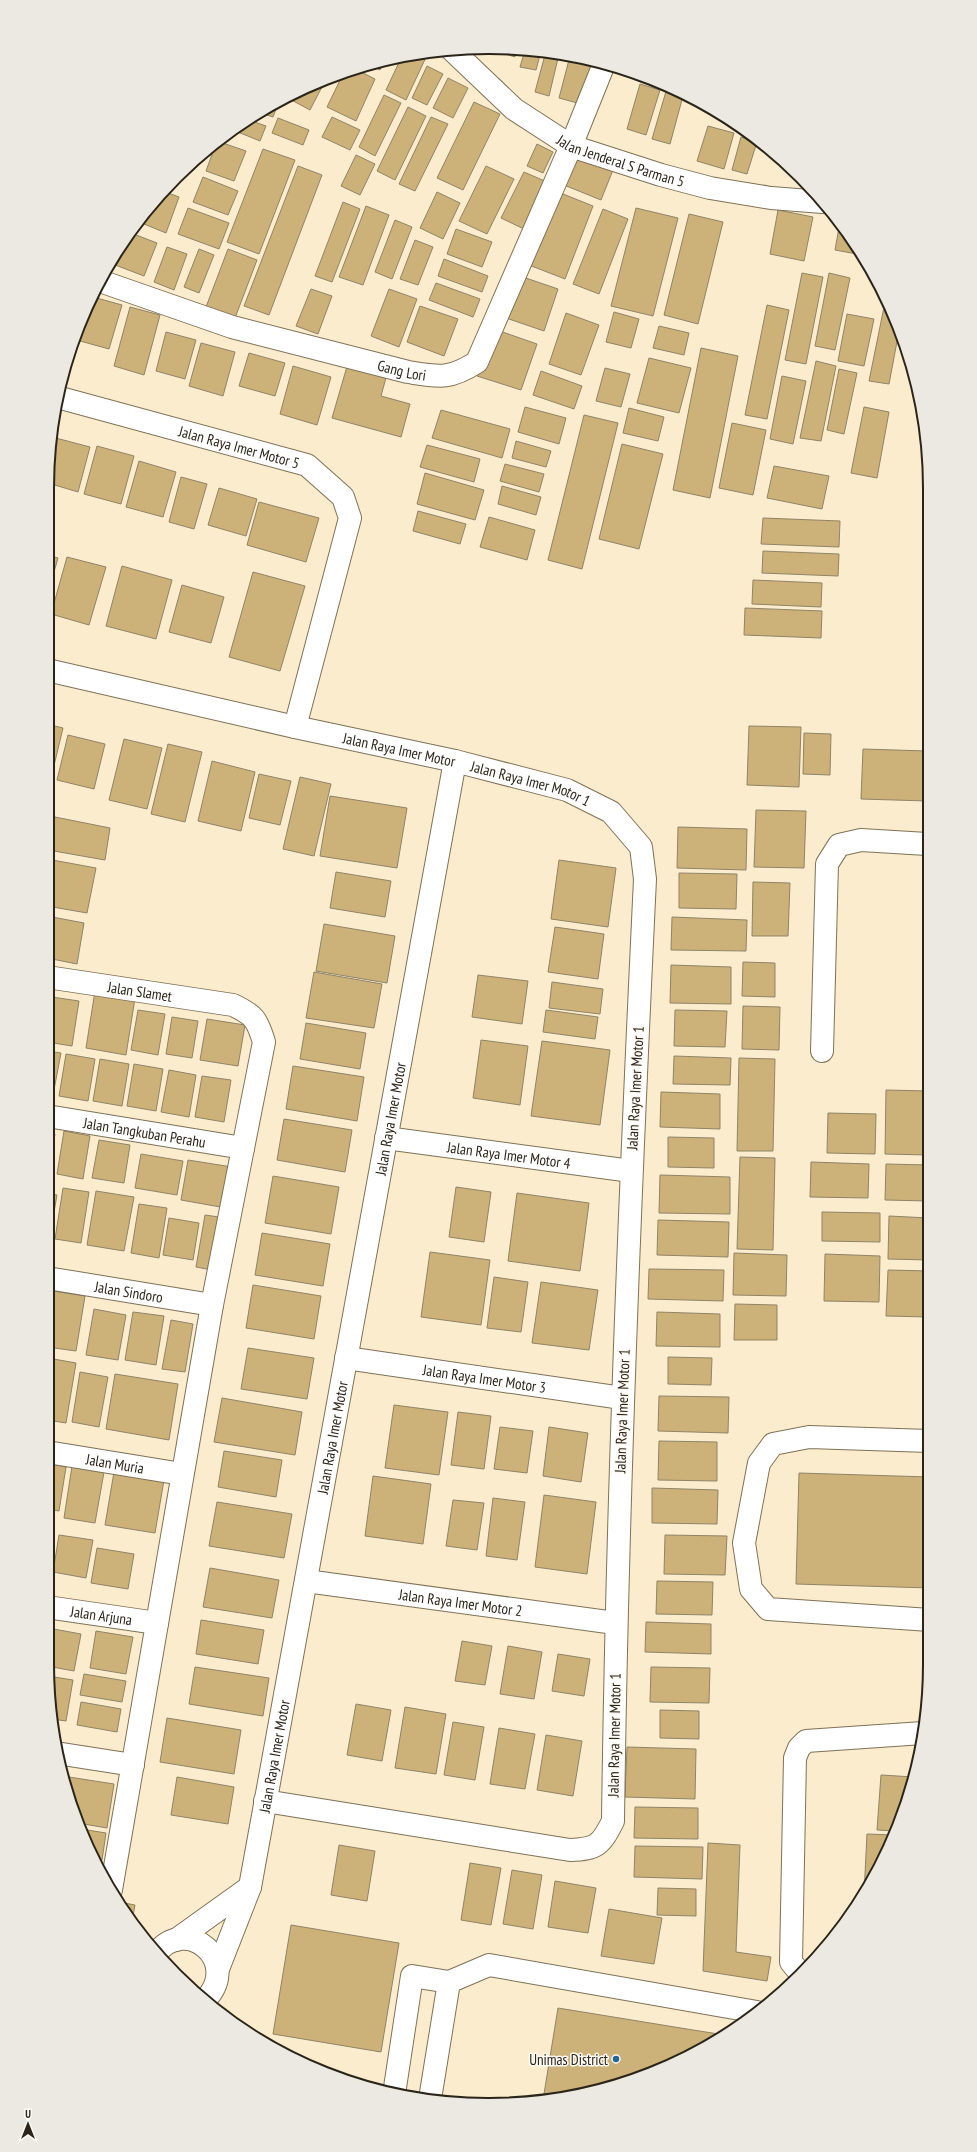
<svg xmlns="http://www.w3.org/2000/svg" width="977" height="2152" font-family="'PT Sans Narrow',sans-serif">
<rect width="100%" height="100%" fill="#faeccd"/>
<g fill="#ccb278" stroke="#908367">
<path d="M489 49 517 50 515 57Z"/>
<path d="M525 50 541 51 536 70 520 67Z"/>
<path d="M546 51 559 54 549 96 535 92Z"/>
<path d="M428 53 406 100 386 90 401 58Z"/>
<path d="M570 56 592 62 581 104 559 98Z"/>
<path d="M385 60 380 70 368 64 374 62Z"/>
<path d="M427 66 443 74 427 105 412 98Z"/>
<path d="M355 69 375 79 356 121 327 107 343 74Z"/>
<path d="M448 78 468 88 453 118 433 108Z"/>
<path d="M325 81 310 110 286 97 293 92Z"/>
<path d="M640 84 660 90 646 135 627 129Z"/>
<path d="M667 88 683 96 670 144 652 139Z"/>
<path d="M384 95 401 103 375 156 359 147Z"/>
<path d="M279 101 273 117 261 113Z"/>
<path d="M474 102 500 114 463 190 437 178Z"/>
<path d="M408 107 426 116 395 180 377 171Z"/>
<path d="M332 117 360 130 350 150 322 137Z"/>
<path d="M431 117 448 124 415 191 399 184Z"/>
<path d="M278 118 309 130 303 145 272 133Z"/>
<path d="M249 120 266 126 260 141 233 130Z"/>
<path d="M708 126 734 133 724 169 697 161Z"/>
<path d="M741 137 757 142 747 174 732 170Z"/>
<path d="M217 141 246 151 234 181 206 171Z"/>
<path d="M537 144 553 152 543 173 527 166Z"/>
<path d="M263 149 295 160 259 254 227 242Z"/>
<path d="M356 155 375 164 360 195 341 186Z"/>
<path d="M575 155 613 170 601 200 564 185Z"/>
<path d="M298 166 322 175 269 315 244 306Z"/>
<path d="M486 166 514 179 487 234 459 221Z"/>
<path d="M185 171 180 182 175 180Z"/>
<path d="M524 172 547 182 524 229 501 218Z"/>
<path d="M203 177 238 191 228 215 193 202Z"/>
<path d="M163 191 179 197 166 233 139 222Z"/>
<path d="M437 192 460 203 443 239 420 228Z"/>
<path d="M558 192 593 206 565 279 529 265Z"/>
<path d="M343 202 360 209 332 282 315 276Z"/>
<path d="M366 206 389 215 363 285 339 277Z"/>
<path d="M188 208 229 223 219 249 178 234Z"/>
<path d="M636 208 678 218 653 316 611 306Z"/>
<path d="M603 209 628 219 599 294 573 284Z"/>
<path d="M778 210 813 217 804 261 770 254Z"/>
<path d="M689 214 723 222 698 324 664 315Z"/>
<path d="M395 220 412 227 392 279 375 272Z"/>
<path d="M840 222 857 252V254L835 250Z"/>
<path d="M456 229 492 242 482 267 447 254Z"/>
<path d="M131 233 157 243 144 276 110 263Z"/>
<path d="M415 240 433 247 418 285 400 279Z"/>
<path d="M167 247 187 254 174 290 154 282Z"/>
<path d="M199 249 214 255 199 293 184 287Z"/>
<path d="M228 249 257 260 235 318 206 307Z"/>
<path d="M444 259 488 276 482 292 438 276Z"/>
<path d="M802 273 823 277 806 364 785 360Z"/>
<path d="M829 273 850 278 835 350 815 346Z"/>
<path d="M520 276 558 289 544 331 506 318Z"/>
<path d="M436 283 480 299 473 317 429 300Z"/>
<path d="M311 289 332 296 318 334 296 326Z"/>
<path d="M389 289 417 299 399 347 371 336Z"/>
<path d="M93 297 122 305 109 349 80 341Z"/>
<path d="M767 305 789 310 767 419 745 415Z"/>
<path d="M420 306 458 319 444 356 407 342Z"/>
<path d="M130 307 160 315 144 375 114 366Z"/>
<path d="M884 307 890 309 896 319 899 331 889 384 869 381Z"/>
<path d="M614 312 639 319 631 348 606 342Z"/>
<path d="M566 313 599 325 581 375 549 364Z"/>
<path d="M847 314 874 319 864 366 838 361Z"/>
<path d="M659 326 689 333 684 355 653 348Z"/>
<path d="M494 329 537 344 521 390 477 376Z"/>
<path d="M166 332 196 340 185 379 156 371Z"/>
<path d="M201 343 235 352 223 396 189 386Z"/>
<path d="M701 348 738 356 710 498 673 490Z"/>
<path d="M249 353 285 363 275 396 239 386Z"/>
<path d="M649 358 691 368 679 413 637 403Z"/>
<path d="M816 361 836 366 821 441 800 438Z"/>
<path d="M348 363 387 374 381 396 410 404 401 437 332 418Z"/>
<path d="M293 366 331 377 317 425 280 414Z"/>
<path d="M605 368 630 374 621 407 596 401Z"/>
<path d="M839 369 857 373 844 434 827 430Z"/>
<path d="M541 371 582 386 574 409 533 395Z"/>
<path d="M782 376 806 381 793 444 770 439Z"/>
<path d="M525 407 566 418 559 444 518 432Z"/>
<path d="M864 407 889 412 877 478 851 473Z"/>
<path d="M629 408 664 417 658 441 623 433Z"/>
<path d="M441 410 510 429 502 458 432 438Z"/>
<path d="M584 415 618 423 582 569 548 560Z"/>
<path d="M732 423 766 430 753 495 719 488Z"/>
<path d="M52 437 90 447 78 492 48 483Z"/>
<path d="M516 441 551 451 546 467 512 458Z"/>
<path d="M622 444 663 454 639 549 599 539Z"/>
<path d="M427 445 480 459 474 482 420 467Z"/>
<path d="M97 446 134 456 121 504 84 494Z"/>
<path d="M139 461 176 472 163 517 126 507Z"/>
<path d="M505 464 544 474 539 492 500 481Z"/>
<path d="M774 466 829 476 822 509 767 498Z"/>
<path d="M425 473 484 490 475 520 417 504Z"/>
<path d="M181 477 207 484 194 529 169 522Z"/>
<path d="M502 486 541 497 536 515 498 504Z"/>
<path d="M219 488 257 499 246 536 208 525Z"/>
<path d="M259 502 319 518 306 562 247 545Z"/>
<path d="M418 511 466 524 460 544 413 531Z"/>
<path d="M489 517 535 530 527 560 480 547Z"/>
<path d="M763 518 840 521 839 547 761 544Z"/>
<path d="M763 551 839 554 838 576 762 573Z"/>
<path d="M47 555 58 558 47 596Z"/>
<path d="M67 557 106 567 89 625 51 614Z"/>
<path d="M122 566 172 580 156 639 106 626Z"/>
<path d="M253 572 305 586 280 671 229 657Z"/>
<path d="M753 580 822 583 821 607 752 604Z"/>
<path d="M182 585 224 597 211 643 169 632Z"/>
<path d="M745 608 822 611 821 638 744 635Z"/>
<path d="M47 724 63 728 52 774 47 773Z"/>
<path d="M749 726 801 727 799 787 747 785Z"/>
<path d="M804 733 831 734 830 775 803 774Z"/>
<path d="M68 735 105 744 94 789 57 780Z"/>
<path d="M124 739 162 748 147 809 109 800Z"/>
<path d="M168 744 202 752 185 822 151 814Z"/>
<path d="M863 749 927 751V801L861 799Z"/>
<path d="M212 761 255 772 241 831 198 821Z"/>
<path d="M259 774 291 781 280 825 249 818Z"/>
<path d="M300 777 331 784 314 856 283 849Z"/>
<path d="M330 796 407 808 397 868 320 856Z"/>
<path d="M756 810 806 811 804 868 754 867Z"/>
<path d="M55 817 110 828 105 860 48 850Z"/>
<path d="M678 827 747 829 746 870 677 868Z"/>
<path d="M47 859 96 868 87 913 47 906Z"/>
<path d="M559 860 616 868 608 927 551 919Z"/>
<path d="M336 872 391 881 385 917 330 908Z"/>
<path d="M679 873 737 874 736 909 679 908Z"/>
<path d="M753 882 790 883 788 936H752Z"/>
<path d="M47 916 84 923 77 964 47 958Z"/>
<path d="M672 917 747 920 746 951 671 950Z"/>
<path d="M324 924 395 936 387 983 316 971Z"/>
<path d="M555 927 604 934 598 979 548 972Z"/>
<path d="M743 962 775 963V997L742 996Z"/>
<path d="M671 965 731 967V1004L670 1003Z"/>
<path d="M314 972 382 984 374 1028 306 1018Z"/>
<path d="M478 975 528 981 522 1024 472 1017Z"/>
<path d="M552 982 603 989 600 1014 549 1008Z"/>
<path d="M95 991 135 998 126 1055 86 1048Z"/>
<path d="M52 997 79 1001 72 1046 47 1042V1029Z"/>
<path d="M743 1006 780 1007 779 1050 742 1049Z"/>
<path d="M138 1010 165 1014 158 1055 131 1050Z"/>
<path d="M546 1010 598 1017 595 1039 543 1032Z"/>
<path d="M675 1010 727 1011 725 1047 674 1046Z"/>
<path d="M172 1017 198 1021 192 1058 166 1054Z"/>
<path d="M207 1019 245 1025 238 1066 200 1060Z"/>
<path d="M306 1023 366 1033 360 1069 300 1059Z"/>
<path d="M481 1040 528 1046 520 1105 473 1098Z"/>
<path d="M542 1041 610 1050 600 1125 531 1116Z"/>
<path d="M47 1051 61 1053 53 1095 47 1094Z"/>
<path d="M66 1054 95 1059 88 1101 59 1096Z"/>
<path d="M674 1056 731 1058 730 1085 673 1084Z"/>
<path d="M739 1058 775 1059 773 1151H737Z"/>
<path d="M100 1059 129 1064 122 1106 93 1101Z"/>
<path d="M134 1064 163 1069 156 1111 127 1106Z"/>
<path d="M293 1066 364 1077 357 1121 286 1109Z"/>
<path d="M169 1070 196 1075 189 1117 161 1112Z"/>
<path d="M202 1076 231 1080 224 1122 195 1117Z"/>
<path d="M886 1090 928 1091V1155L885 1154Z"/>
<path d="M661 1092 720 1094V1129L660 1127Z"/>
<path d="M828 1113 876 1114 875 1154 827 1153Z"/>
<path d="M284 1119 352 1130 345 1172 277 1160Z"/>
<path d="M64 1131 90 1136 83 1179 57 1174Z"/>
<path d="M47 1133 55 1134 48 1174H47Z"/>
<path d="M668 1137 714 1138V1168L668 1167Z"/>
<path d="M99 1140 130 1145 124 1183 92 1178Z"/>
<path d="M141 1154 183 1161 177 1195 135 1188Z"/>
<path d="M740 1157 775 1158 773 1250 737 1249Z"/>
<path d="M188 1160 232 1167 226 1208 181 1200Z"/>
<path d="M811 1162 869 1164 868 1198 810 1197Z"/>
<path d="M886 1164 928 1165 929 1201 885 1200Z"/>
<path d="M660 1175 730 1177V1214L659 1213Z"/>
<path d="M273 1176 339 1187 331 1234 265 1223Z"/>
<path d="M456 1187 491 1192 484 1242 449 1237Z"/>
<path d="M63 1188 89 1192 81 1243 55 1239Z"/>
<path d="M96 1191 134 1197 124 1251 87 1245Z"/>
<path d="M47 1193 57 1195 49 1241H47Z"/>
<path d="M517 1193 589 1203 580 1271 508 1261Z"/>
<path d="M139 1204 167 1208 159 1258 131 1253Z"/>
<path d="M822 1212 880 1213V1242L822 1241Z"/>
<path d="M205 1215 226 1218 217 1271 196 1267Z"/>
<path d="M889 1216 929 1218V1260L888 1259Z"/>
<path d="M169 1218 199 1223 193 1260 163 1255Z"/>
<path d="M658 1220 729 1222 728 1257 657 1255Z"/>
<path d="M262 1233 330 1244 323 1286 255 1275Z"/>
<path d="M430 1252 490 1260 481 1325 421 1317Z"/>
<path d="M734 1253 787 1255 786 1296 733 1295Z"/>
<path d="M825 1254 880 1256 879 1302 824 1301Z"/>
<path d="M649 1269 724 1270 723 1301 648 1299Z"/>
<path d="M888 1270 929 1271V1317L886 1316Z"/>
<path d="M494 1277 528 1282 521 1332 487 1328Z"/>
<path d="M541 1282 598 1290 589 1350 532 1343Z"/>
<path d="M253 1285 321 1296 314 1339 246 1328Z"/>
<path d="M53 1291 85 1296 76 1351 47 1347V1330Z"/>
<path d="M735 1304 777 1305V1340H734Z"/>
<path d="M94 1309 126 1315 118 1360 86 1355Z"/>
<path d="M133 1312 164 1316 156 1365 125 1360Z"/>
<path d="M657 1312 720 1314V1347L656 1346Z"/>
<path d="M171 1320 193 1324 185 1372 162 1369Z"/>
<path d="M248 1348 314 1358 307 1399 241 1389Z"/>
<path d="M668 1357 712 1358 711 1385 668 1384Z"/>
<path d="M48 1358 76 1363 66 1423 47 1420Z"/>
<path d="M80 1372 108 1377 99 1427 72 1422Z"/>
<path d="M115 1374 178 1384 169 1440 106 1429Z"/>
<path d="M659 1396 729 1397 728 1433 658 1431Z"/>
<path d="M222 1398 302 1412 295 1455 214 1442Z"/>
<path d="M394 1405 448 1412 439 1475 385 1468Z"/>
<path d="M458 1412 491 1416 484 1469 451 1465Z"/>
<path d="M500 1427 533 1431 527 1473 494 1469Z"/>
<path d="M549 1427 588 1433 581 1482 543 1476Z"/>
<path d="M659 1441 717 1442V1481L658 1480Z"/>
<path d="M224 1451 282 1460 276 1497 218 1487Z"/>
<path d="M47 1463 66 1467 59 1511 47 1509Z"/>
<path d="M72 1466 104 1472 95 1523 64 1518Z"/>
<path d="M114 1472 164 1480 155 1533 105 1525Z"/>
<path d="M799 1473 929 1477 930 1588 796 1584Z"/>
<path d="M373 1476 431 1484 423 1544 365 1536Z"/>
<path d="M652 1488 718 1490 717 1524 652 1523Z"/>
<path d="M544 1495 596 1502 587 1574 535 1567Z"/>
<path d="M493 1498 525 1502 517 1560 486 1556Z"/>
<path d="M453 1500 484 1503 477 1550 446 1546Z"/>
<path d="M217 1502 292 1514 284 1558 209 1546Z"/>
<path d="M47 1535 51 1536 47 1557Z"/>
<path d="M59 1535 93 1540 86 1578 53 1572Z"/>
<path d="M665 1535 727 1536 725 1575 664 1574Z"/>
<path d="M97 1548 134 1554 128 1589 91 1583Z"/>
<path d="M210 1568 279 1580 272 1618 203 1607Z"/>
<path d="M657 1581 713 1582 712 1615 656 1614Z"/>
<path d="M201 1620 264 1630 258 1664 196 1654Z"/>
<path d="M646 1622 711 1624V1654L645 1652Z"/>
<path d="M48 1628 81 1634 74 1671 47 1666Z"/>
<path d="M96 1631 133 1637 126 1674 90 1668Z"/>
<path d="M462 1641 492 1646 485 1685 455 1681Z"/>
<path d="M508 1646 542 1652 534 1699 500 1694Z"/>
<path d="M558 1654 590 1659 584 1696 552 1691Z"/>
<path d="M195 1667 269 1678 263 1716 189 1704Z"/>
<path d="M651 1667 710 1668 709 1703 650 1702Z"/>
<path d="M84 1674 126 1681 122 1702 80 1695Z"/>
<path d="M48 1676 73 1680 66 1721 52 1719Z"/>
<path d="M81 1702 121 1709 117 1732 77 1725Z"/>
<path d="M356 1704 391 1710 382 1761 347 1755Z"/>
<path d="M405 1707 446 1714 436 1774 395 1768Z"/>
<path d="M660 1710 699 1711V1739L660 1738Z"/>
<path d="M167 1718 241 1730 234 1774 160 1762Z"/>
<path d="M453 1722 484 1727 475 1780 444 1775Z"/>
<path d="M499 1728 535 1734 525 1789 490 1784Z"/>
<path d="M546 1735 582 1741 573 1796 537 1790Z"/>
<path d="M627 1747 696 1749 695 1799 625 1797Z"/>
<path d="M881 1775 914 1777 906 1806 895 1831 877 1830Z"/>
<path d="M69 1777 114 1784 107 1828 78 1823 66 1790Z"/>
<path d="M177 1777 234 1787 228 1824 171 1815Z"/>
<path d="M635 1807 698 1808V1839L634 1838Z"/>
<path d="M81 1829 106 1833 102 1860 95 1859Z"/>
<path d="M867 1834 893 1835 871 1884 864 1894Z"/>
<path d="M708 1843 740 1845 736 1952 771 1957 767 1981 703 1971Z"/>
<path d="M339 1845 375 1851 367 1901 331 1895Z"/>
<path d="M635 1846 703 1847 702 1879 634 1877Z"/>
<path d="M470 1863 501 1868 491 1925 461 1920Z"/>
<path d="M512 1870 542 1875 533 1929 503 1924Z"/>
<path d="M555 1881 596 1888 588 1933 548 1927Z"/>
<path d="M658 1888 696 1889V1916L657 1915Z"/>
<path d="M119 1902 135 1905 132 1921Z"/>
<path d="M609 1909 662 1918 654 1964 601 1956Z"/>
<path d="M291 1925 399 1943 381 2052 273 2034Z"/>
<path d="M558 2008 693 2030 725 2035 709 2046 657 2071 574 2097 543 2100Z"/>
</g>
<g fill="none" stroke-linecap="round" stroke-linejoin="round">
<defs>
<g id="minor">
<path id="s1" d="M451 49 514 109 571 146 661 175 710 188 771 198 823 202"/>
<path id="s2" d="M100 281 232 327 408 372C439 377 449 380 477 362L571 146 604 64"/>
<path id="s3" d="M57 397 307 465 343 497 350 518 295 727"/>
<path id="s4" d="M47 670 295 727 455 761 567 790 611 812 641 847 645 879C630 1193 617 1507 613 1821 601 1845 597 1849 570 1850L265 1801"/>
<path id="s5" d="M47 977 233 1005C254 1015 257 1019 264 1042L212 1305 111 1890"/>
<path d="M822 1051 827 864 839 845 861 840 927 844"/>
<path id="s6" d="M47 1116 243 1148"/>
<path id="s7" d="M386 1138 631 1171"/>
<path id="s8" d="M47 1278 212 1305"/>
<path id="s9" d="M346 1358 622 1398"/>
<path d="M929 1441 809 1437 773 1444 759 1463 744 1543 751 1589 768 1609 930 1620"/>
<path id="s10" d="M47 1452 182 1474"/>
<path id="s11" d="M306 1581 615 1623"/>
<path id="s12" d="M47 1607 157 1623"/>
<path d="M56 1753 133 1765"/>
<path d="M176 1940 250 1887"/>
<path d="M156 1954C185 1914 243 1961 205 2000"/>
<path id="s13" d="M218 1969 250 1887 455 761"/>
<path d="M800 1973 791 1962 795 1758 799 1748 806 1741 923 1733"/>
<path d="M394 2094 412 1976 449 1982"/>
<path d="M430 2099 449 1982 489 1965 757 2012"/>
</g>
</defs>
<use href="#minor" stroke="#7e7256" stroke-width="24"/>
<use href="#minor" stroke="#fff" stroke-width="22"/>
</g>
<circle fill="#20679b" stroke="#fdfaf4" stroke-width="1.5" cx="616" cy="2059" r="4"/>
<g text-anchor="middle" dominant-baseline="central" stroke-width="3" stroke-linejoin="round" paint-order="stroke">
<g font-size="15" fill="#2a2419" stroke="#fdfaf4">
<text stroke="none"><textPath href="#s1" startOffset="207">Jalan Jenderal S Parman 5</textPath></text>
<text stroke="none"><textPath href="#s2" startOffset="315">Gang Lori</textPath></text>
<text stroke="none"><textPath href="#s3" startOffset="189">Jalan Raya Imer Motor 5</textPath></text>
<text stroke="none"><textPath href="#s4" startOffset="361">Jalan Raya Imer Motor</textPath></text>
<text stroke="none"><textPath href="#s4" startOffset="497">Jalan Raya Imer Motor 1</textPath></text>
<text stroke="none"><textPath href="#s5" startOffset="94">Jalan Slamet</textPath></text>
<text transform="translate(635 1088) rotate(-87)">Jalan Raya Imer Motor 1</text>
<text stroke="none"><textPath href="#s13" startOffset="869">Jalan Raya Imer Motor</textPath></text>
<text stroke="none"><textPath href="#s6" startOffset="99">Jalan Tangkuban Perahu</textPath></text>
<text stroke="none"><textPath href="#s7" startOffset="124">Jalan Raya Imer Motor 4</textPath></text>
<text stroke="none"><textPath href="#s8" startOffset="83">Jalan Sindoro</textPath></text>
<text stroke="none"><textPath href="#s9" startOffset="140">Jalan Raya Imer Motor 3</textPath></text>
<text transform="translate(622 1411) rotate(-88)">Jalan Raya Imer Motor 1</text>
<text stroke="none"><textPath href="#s13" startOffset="545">Jalan Raya Imer Motor</textPath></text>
<text stroke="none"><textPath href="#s10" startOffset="69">Jalan Muria</textPath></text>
<text stroke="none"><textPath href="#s11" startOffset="156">Jalan Raya Imer Motor 2</textPath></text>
<text stroke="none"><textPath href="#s12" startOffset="55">Jalan Arjuna</textPath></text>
<text transform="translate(614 1735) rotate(-89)">Jalan Raya Imer Motor 1</text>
<text stroke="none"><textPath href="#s13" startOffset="221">Jalan Raya Imer Motor</textPath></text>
</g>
<g font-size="15" fill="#2a2419" stroke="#fdfaf4" text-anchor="end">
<text x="608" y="2059">Unimas District</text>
</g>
</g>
<path d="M0 0H977V2152H0ZM488 54H489A434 434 0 0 1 923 488V1664A434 434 0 0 1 489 2098H488A434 434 0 0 1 54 1664V488A434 434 0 0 1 488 54Z" fill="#ece9e2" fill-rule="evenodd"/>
<path fill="none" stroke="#2a2419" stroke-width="2" d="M488 54H489A434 434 0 0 1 923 488V1664A434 434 0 0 1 489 2098H488A434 434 0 0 1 54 1664V488A434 434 0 0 1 488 54Z"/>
<g transform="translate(28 2124)" stroke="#fdfaf4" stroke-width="3" paint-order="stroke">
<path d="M0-3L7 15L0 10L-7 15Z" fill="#2a2419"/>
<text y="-6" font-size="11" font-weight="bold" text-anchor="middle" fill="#2a2419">U</text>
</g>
</svg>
